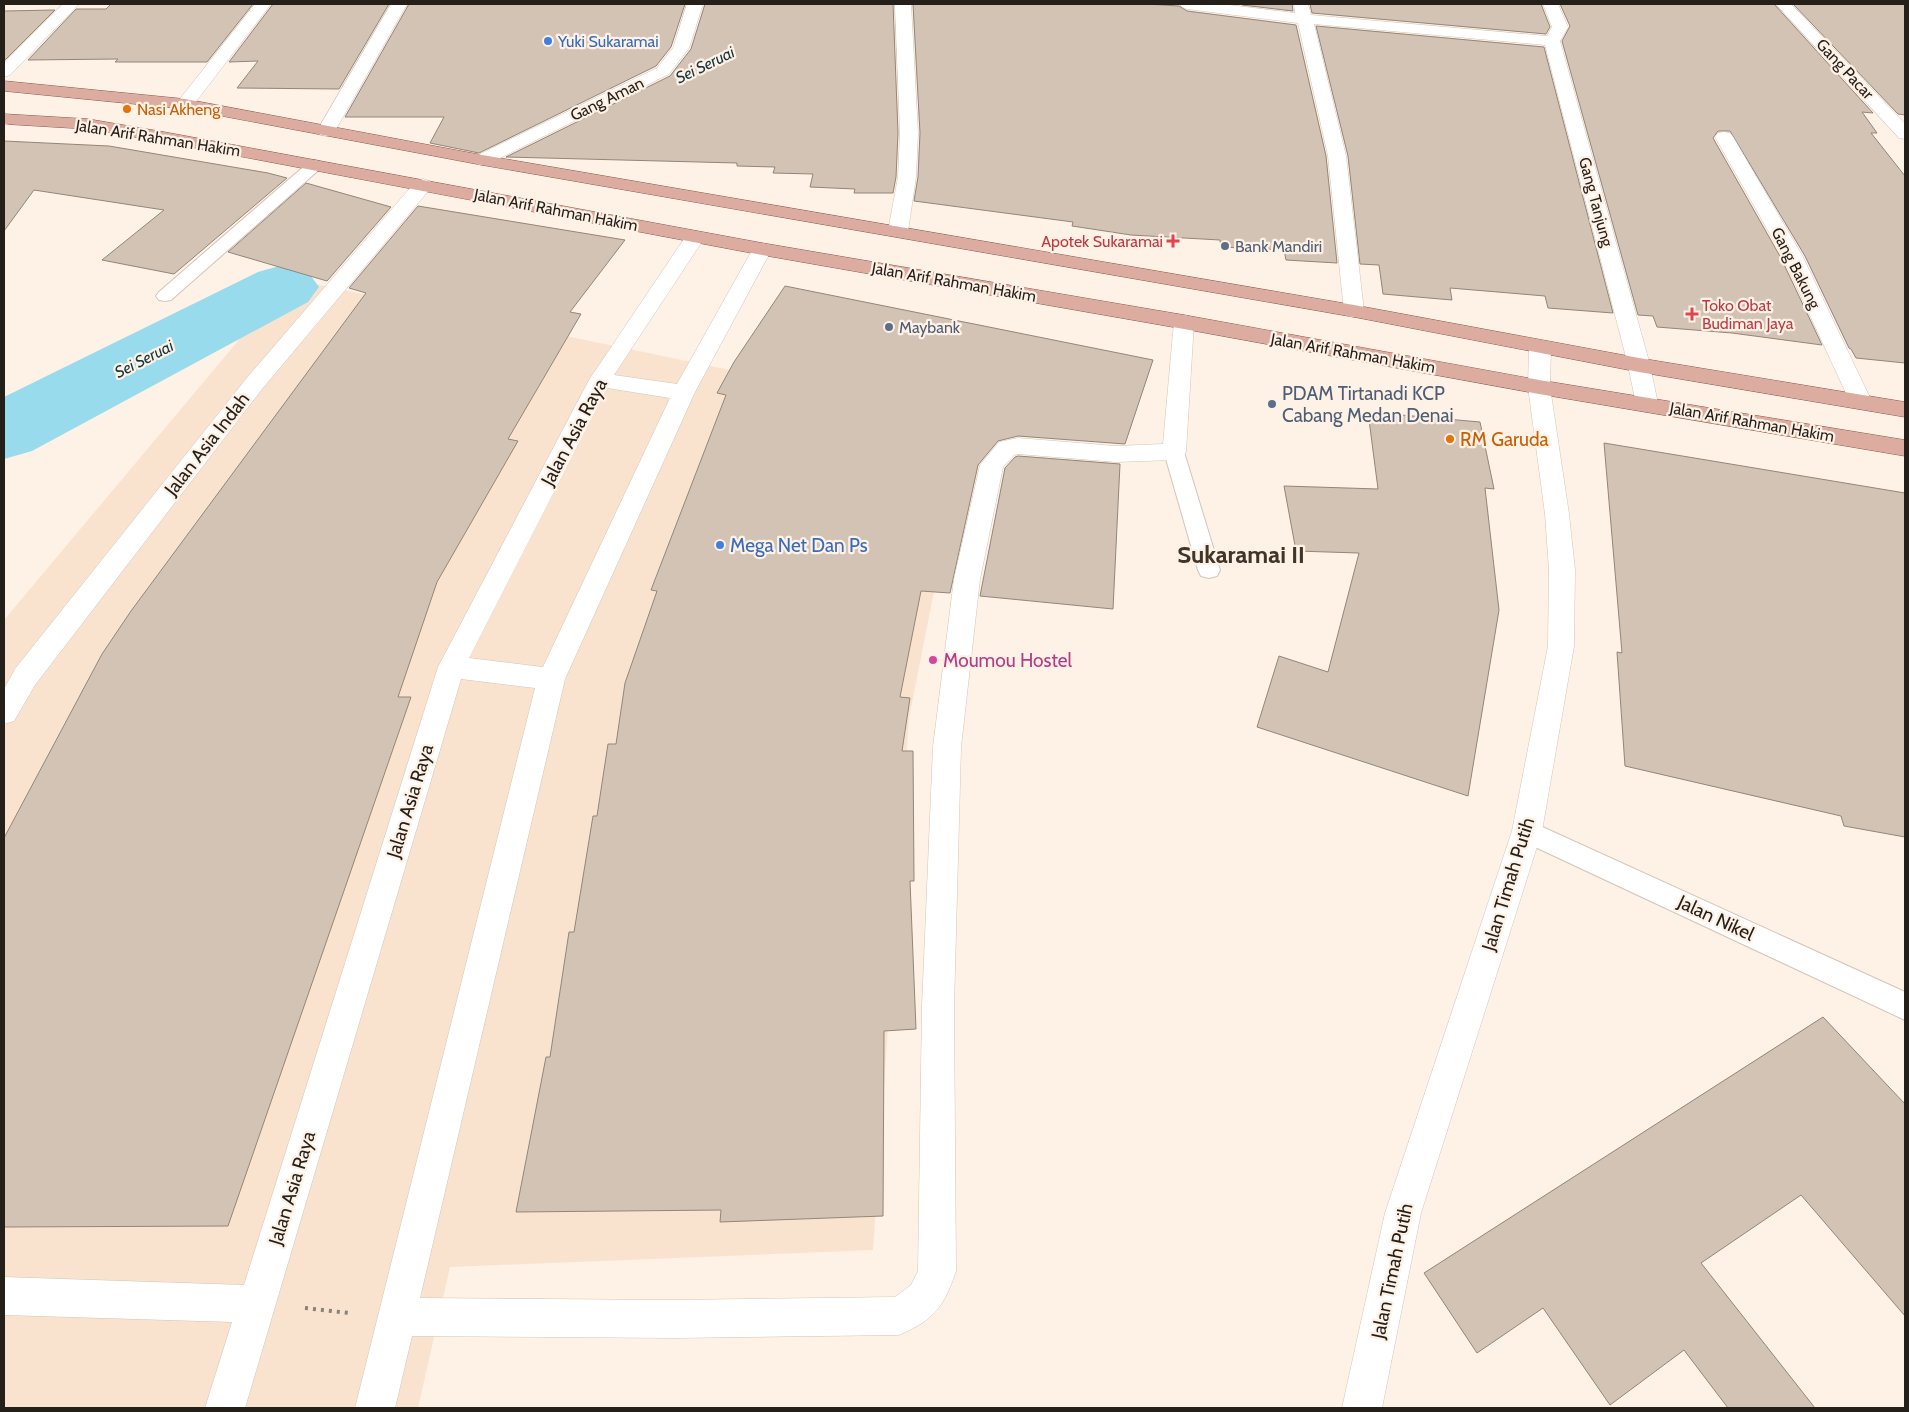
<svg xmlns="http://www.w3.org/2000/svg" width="1909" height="1412" font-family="Cabin,sans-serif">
<rect width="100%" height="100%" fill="#fef1e5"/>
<path fill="#f9e3cf" d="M290 279 968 419 909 718 873 1250 450 1267 418 1408H4V620Z"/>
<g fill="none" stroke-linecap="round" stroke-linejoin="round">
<path fill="#98dbec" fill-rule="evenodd" d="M283 265 308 272 319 287 308 302 32 451 4 459V397L258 272Z"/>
</g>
<g fill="#d2c3b5" stroke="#938678">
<path d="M111 4H253L207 62H115L118 59 28 60 76 9H106Z"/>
<path d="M273 4H389L339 89 237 88 258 61 229 62Z"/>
<path d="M409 4H685L671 47 656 66 479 153 430 143 444 117H345Z"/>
<path d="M705 4H893L898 133 896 177 893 193H854L855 189 810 187 813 174 773 173 775 167 737 166V163L506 157 670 76 691 49Z"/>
<path d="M913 4H1146L1179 6 1187 11 1296 25 1326 156 1337 263 1286 260 1284 250 1221 247 1220 240 1131 235 1072 226 1073 222 914 201 918 177 920 133Z"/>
<path d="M1242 4H1292L1293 11 1242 5Z"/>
<path d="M1310 4H1541L1550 27 1546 34 1312 13Z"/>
<path d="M1560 4H1774L1873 113 1862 112 1877 133H1871L1905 176V363L1856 358 1851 349 1849 348 1805 256 1730 131H1718L1713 138 1781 258 1822 345 1732 333 1657 327 1653 316 1638 315 1562 41 1570 26Z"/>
<path d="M1793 4H1905V115L1898 114Z"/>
<path d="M55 10 5 60H4V11Z"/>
<path d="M1316 26 1544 47 1613 313 1548 308 1545 296 1450 288 1452 300 1383 294 1379 265 1360 264 1348 156Z"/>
<path d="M4 141 109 146 268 173 287 178 174 274 102 260 164 210 34 190 4 231Z"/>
<path d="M306 183 391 207 327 281 228 252Z"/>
<path d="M418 206 625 240 570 312 581 314 508 439 518 441 437 582 398 697H411L228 1226 4 1227V838L102 654 131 611 366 293 349 288Z"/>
<path d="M785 286 1153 360 1125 444 1018 436 998 441 978 465 950 593 921 591 900 697 910 698 902 751H913L914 881H910L916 1029 884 1031 883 1216 720 1222 721 1210 516 1212 546 1057H550L569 932H574L593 816H597L608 744H616L625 683 657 591 651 590 726 395 717 393 734 362Z"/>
<path d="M1368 412 1480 422 1494 489 1485 488 1499 610 1468 796 1257 727 1279 656 1328 672 1359 553 1296 551 1284 486 1378 489Z"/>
<path d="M1604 443 1905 493V837L1844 826 1841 816 1625 766 1617 652 1622 653Z"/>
<path d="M1018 456 1120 464 1113 609 980 596 1005 468 1015 457Z"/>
<path d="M1823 1017 1905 1104V1316L1801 1195 1701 1263 1815 1408H1728L1684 1350 1610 1405 1543 1308 1477 1353 1424 1273Z"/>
</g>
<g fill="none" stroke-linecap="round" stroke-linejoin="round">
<defs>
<g id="lane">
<path d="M315 160 321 162 323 165 321 168 171 300 165 301 159 300 156 296 159 292 309 162Z"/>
<path d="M1174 445 1181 447 1184 452 1220 570 1217 576 1209 578 1201 576 1198 570 1164 452 1167 447Z"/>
<path d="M1527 820 1905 992V1020L1518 839 1514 831 1518 823Z"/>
</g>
<g id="street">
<path d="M63 4H79L10 75 4 77V63Z"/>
<path d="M391 4H407L335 131 332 135 326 136 320 135 317 131Z"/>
<path d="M687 4H703L689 48 669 74 488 164 482 165 476 164 473 160 476 156 657 68 673 48Z"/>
<path d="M895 4H911L918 133 916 177 908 231 905 235 898 237 891 235 888 231 898 177 900 133Z"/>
<path d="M1180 4H1221L1295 13 1294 4H1308L1311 15 1547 36 1552 27 1543 4H1558L1568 27 1560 41 1650 365 1658 404 1655 409 1647 411 1639 409 1636 404 1628 365 1545 45 1314 24 1346 156 1364 311 1361 316 1354 317 1347 316 1344 311 1328 156 1298 23 1187 9 1182 7Z"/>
<path d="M1776 4H1791L1905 124V139L1899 138Z"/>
<path d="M4 114 10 115 13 119 10 124 4 125Z"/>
<path d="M1724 132 1730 133 1733 137 1803 257 1872 402 1869 407 1861 409 1853 407 1850 402 1783 257 1715 137 1718 133Z"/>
<path d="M423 179 430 181 432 185 430 189 262 389 35 685 14 721 4 724V689L15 669 246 379 416 181Z"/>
<path d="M695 231 702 233 705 237 614 375 677 384 755 245 762 243 769 245 772 249 695 392 565 679 420 1298 674 1300 895 1297 911 1285 918 1271 922 1006 933 747 954 579 980 465 999 442 1018 438 1116 446 1163 444 1174 322 1177 317 1184 315 1191 317 1194 322 1186 452 1182 458 1174 460 1116 462 1018 454 1014 455 1003 467 980 579 961 747 954 1006 956 1271C944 1307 934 1320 899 1335L674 1338 412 1336 395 1408H355L535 688 461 679 245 1408H205L232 1322 4 1315V1277L244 1285 438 667 589 380 688 233ZM607 388 670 398 543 667 469 658Z"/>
</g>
<g id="secondary">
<path d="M255 4H271L191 108H179L176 104 179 100Z"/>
<path d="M1540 340 1548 342 1551 347 1550 387 1569 514 1575 570 1574 646 1542 831 1421 1213 1382 1408H1342L1385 1213 1512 831 1548 646 1549 570 1545 514 1528 387 1529 347 1532 342Z"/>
</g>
<g id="primary">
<path d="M4 81 185 99 482 155 1354 305 1639 358 1905 402V417L1639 372 1354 317 482 165 185 109 4 91Z"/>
<path d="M4 114 88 119 164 132 762 243 1184 315 1539 380 1905 440V456L1539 394 1184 329 762 255 164 142 88 129 4 124Z"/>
</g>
</defs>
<use href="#lane" stroke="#d5c5b7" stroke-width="2"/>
<use href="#street" stroke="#d5c5b7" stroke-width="1"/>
<use href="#secondary" stroke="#d5c5b7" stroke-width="1"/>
<use href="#primary" stroke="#8c5748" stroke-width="1"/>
<path stroke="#8a8178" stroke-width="4" stroke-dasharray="3 5" stroke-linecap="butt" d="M305 1308 349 1313"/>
<use href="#lane" fill="#fff" fill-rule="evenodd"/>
<use href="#street" fill="#fff" fill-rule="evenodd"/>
<use href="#secondary" fill="#fff" fill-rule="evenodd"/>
<use href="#primary" fill="#dcaca0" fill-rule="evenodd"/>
</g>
<g fill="#3f7fe0" stroke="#fef1e5" stroke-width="2">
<circle cx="548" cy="41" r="5"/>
<circle cx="720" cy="545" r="5"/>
</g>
<g fill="#e8710a" stroke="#fef1e5" stroke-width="2">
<circle cx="127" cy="109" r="5"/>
<circle cx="1450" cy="439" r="5"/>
</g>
<g fill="#e0444e" stroke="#fef1e5" stroke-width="2">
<path d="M1170.5 233.5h5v5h5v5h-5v5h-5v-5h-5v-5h5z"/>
<path d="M1689.5 306.5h5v5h5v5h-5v5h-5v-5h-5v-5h5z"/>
</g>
<g fill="#5c6f8a" stroke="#fef1e5" stroke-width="2">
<circle cx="1225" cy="246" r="5"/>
<circle cx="889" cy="327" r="5"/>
<circle cx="1272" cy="404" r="5"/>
</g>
<circle fill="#d1479c" stroke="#fef1e5" stroke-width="2" cx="933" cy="660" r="5"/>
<g text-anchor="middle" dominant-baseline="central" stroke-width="4.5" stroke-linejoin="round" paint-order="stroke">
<g font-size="16" fill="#366cbe" stroke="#fef1e5" text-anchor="start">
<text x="558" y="41">Yuki Sukaramai</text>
</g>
<g font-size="16" font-style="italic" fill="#15363e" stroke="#fef1e5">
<text transform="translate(705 65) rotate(-26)">Sei Seruai</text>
<text transform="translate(144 359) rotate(-27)">Sei Seruai</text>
</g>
<g font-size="16" fill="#251f1a" stroke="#fef1e5">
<text transform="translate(1845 69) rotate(47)">Gang Pacar</text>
<text transform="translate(607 99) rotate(-26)">Gang Aman</text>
<text transform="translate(158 138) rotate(9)">Jalan Arif Rahman Hakim</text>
<text transform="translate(1596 202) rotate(75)">Gang Tanjung</text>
<text transform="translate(556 210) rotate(11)">Jalan Arif Rahman Hakim</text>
<text transform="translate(1796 268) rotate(63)">Gang Bakung</text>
<text transform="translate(954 282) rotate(10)">Jalan Arif Rahman Hakim</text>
<text transform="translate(1353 353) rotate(10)">Jalan Arif Rahman Hakim</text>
<text transform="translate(1752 422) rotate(10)">Jalan Arif Rahman Hakim</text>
</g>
<g font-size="16" fill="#c56008" stroke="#fef1e5" text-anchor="start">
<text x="137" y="109">Nasi Akheng</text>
</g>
<g font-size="16" fill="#be3a42" stroke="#fef1e5" text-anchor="end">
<text x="1163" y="241">Apotek Sukaramai</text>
<text x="1702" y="305" text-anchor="start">Toko Obat<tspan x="1702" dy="18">Budiman Jaya</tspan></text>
</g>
<g font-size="16" fill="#4e5e75" stroke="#fef1e5" text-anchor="start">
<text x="1235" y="246">Bank Mandiri</text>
<text x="899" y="327">Maybank</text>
</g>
<g font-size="19" fill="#4e5e75" stroke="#fef1e5" text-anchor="start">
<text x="1282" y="393">PDAM Tirtanadi KCP<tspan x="1282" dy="22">Cabang Medan Denai</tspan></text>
</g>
<g font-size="19" fill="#251f1a" stroke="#fef1e5">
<text transform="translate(574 432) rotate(-62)">Jalan Asia Raya</text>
<text transform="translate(207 444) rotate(-52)">Jalan Asia Indah</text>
<text transform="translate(410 801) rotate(-73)">Jalan Asia Raya</text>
<text transform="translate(1508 884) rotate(-73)">Jalan Timah Putih</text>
<text transform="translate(1716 918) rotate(25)">Jalan Nikel</text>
<text transform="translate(292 1188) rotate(-73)">Jalan Asia Raya</text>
<text transform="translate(1392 1271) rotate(-78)">Jalan Timah Putih</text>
</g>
<g font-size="19" fill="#c56008" stroke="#fef1e5" text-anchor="start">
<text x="1460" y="439">RM Garuda</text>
</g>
<g font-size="19" fill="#366cbe" stroke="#fef1e5" text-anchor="start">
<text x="730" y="545">Mega Net Dan Ps</text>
</g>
<g font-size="19" fill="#b23c85" stroke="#fef1e5" text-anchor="start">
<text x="943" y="660">Moumou Hostel</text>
</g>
<g font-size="24" font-weight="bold" fill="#413429" stroke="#fef1e5">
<text x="1241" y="554">Sukaramai II</text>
</g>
</g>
<rect width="1909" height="1412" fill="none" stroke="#251f1a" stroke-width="10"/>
</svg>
